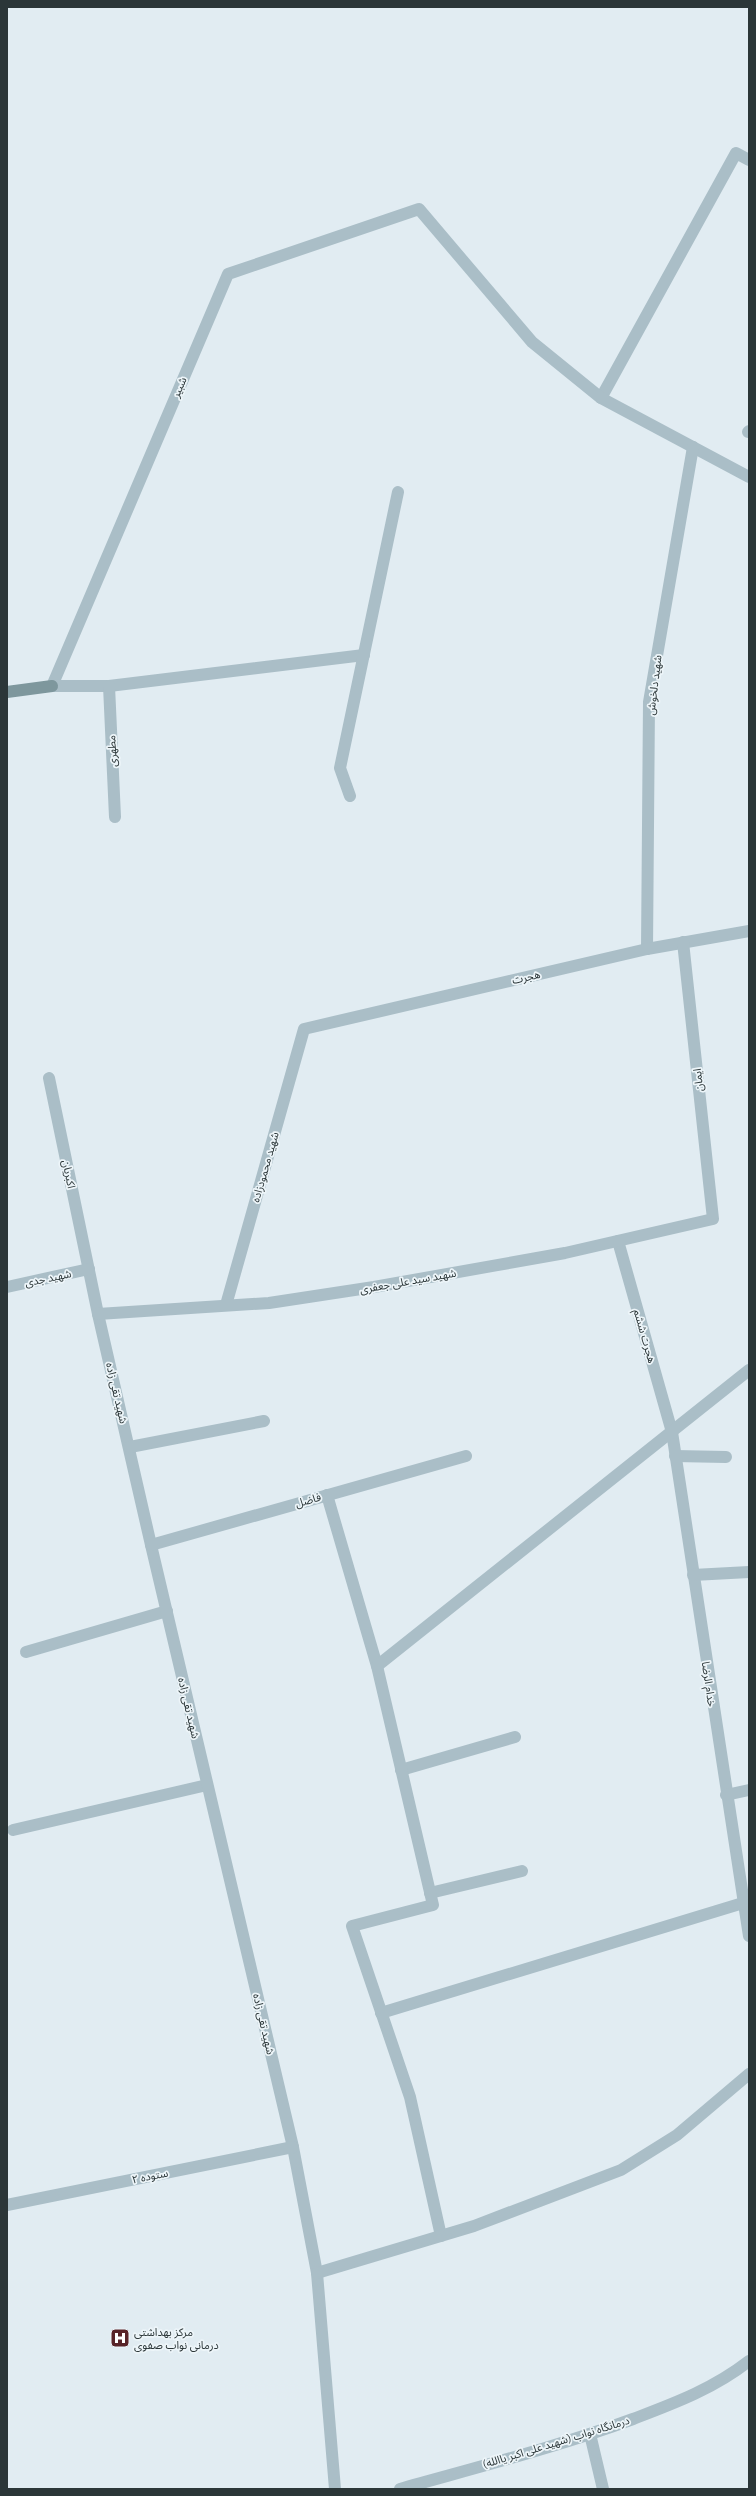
<svg xmlns="http://www.w3.org/2000/svg" width="756" height="2496" font-family="'IBM Plex Sans','Noto Sans Arabic',sans-serif">
<rect width="100%" height="100%" fill="#e1ecf2"/>
<g fill="none" stroke-linecap="round" stroke-linejoin="round">
<g stroke="#aabec7" stroke-width="12">
<path d="M675 1456 726 1457"/>
<path d="M26 1652 167 1611"/>
<path d="M401 1770 515 1737"/>
<path d="M13 1830 207 1785"/>
<path d="M430 1893 522 1871"/>
</g>
<g stroke="#aabec7" stroke-width="12">
<path d="M601 398 736 153 749 160"/>
<path d="M748 432 749 431"/>
<path d="M364 655 109 686H52L228 274 419 209 532 342 601 398 749 477"/>
<path d="M109 686 115 817"/>
<path d="M350 796 340 768 398 492"/>
<path d="M647 949 649 702 693 447"/>
<path d="M49 1078 98 1314 151 1545 293 2147 317 2273 335 2489"/>
<path d="M618 1241 672 1432 749 1936"/>
<path d="M7 1287 89 1269"/>
<path d="M226 1305 304 1029 647 949 749 931"/>
<path d="M98 1314 269 1303 374 1287 565 1253 713 1219 683 942"/>
<path d="M130 1447 264 1421"/>
<path d="M327 1495 377 1666 433 1905 352 1926 410 2097 441 2236"/>
<path d="M151 1545 466 1456"/>
<path d="M693 1575 749 1572"/>
<path d="M377 1666 749 1370"/>
<path d="M726 1795 749 1790"/>
<path d="M381 2013 743 1903"/>
<path d="M7 2205 293 2147"/>
<path d="M317 2273 474 2226 621 2170 677 2135 749 2074"/>
<path d="M590 2434 603 2489"/>
<path d="M400 2489C478 2467 557 2447 633 2419 675 2403 713 2389 749 2361"/>
</g>
<path stroke="#7e979d" stroke-width="12" d="M7 692 52 686"/>
</g>
<defs>
<symbol id="hospital-square" viewBox="-11 -11 22 22"><rect x="-9" y="-9" width="18" height="18" rx="4" fill="#582328" stroke="#edf5f9"/><path d="M-5-5h3v3.5h4V-5h3V5h-3V1.5h-4V5h-3Z" fill="#fff"/></symbol>
</defs>
<g fill-rule="evenodd">
<use href="#hospital-square" x="109" y="2327" width="22" height="22"/>
</g>
<g text-anchor="middle" dominant-baseline="central" stroke-width="3.5" stroke-linejoin="round" paint-order="stroke">
<g font-size="11" fill="#2b3638" stroke="#edf5f9">
<text transform="translate(179 387) rotate(-67)">شبیر</text>
<text transform="translate(654 685) rotate(-83)">شهید دلخوش</text>
<text transform="translate(112 751) rotate(-93)">مطهری</text>
<text transform="translate(526 977) rotate(-13)">هجرت</text>
<text transform="translate(698 1080) rotate(-96)">ایمان</text>
<text transform="translate(265 1167) rotate(-74)">شهید محمودزاده</text>
<text transform="translate(69 1174) rotate(78)">اکبریان</text>
<text transform="translate(48 1278) rotate(-12)">شهید جدی</text>
<text transform="translate(408 1281) rotate(-10)">شهید سید علی جعفری</text>
<text transform="translate(645 1336) rotate(74)">هجرت ششم</text>
<text transform="translate(117 1393) rotate(77)">شهید تقی زاده</text>
<text transform="translate(308 1500) rotate(-16)">فاضل</text>
<text transform="translate(709 1684) rotate(82)">خدام الرضا</text>
<text transform="translate(189 1708) rotate(77)">شهید تقی زاده</text>
<text transform="translate(264 2024) rotate(77)">شهید تقی زاده</text>
<text transform="translate(150 2176) rotate(-11)">ستوده ۲</text>
<text transform="translate(556 2442) rotate(-17)">درمانگاه نواب (شهید علی اکبر یاالله)</text>
</g>
<g font-size="11" fill="#2b3638" stroke="#edf5f9" text-anchor="start">
<text x="134" y="2332">مرکز بهداشتی<tspan x="134" dy="13">درمانی نواب صفوی</tspan></text>
</g>
</g>
<rect width="756" height="2496" fill="none" stroke="#2b3638" stroke-width="16"/>
</svg>
